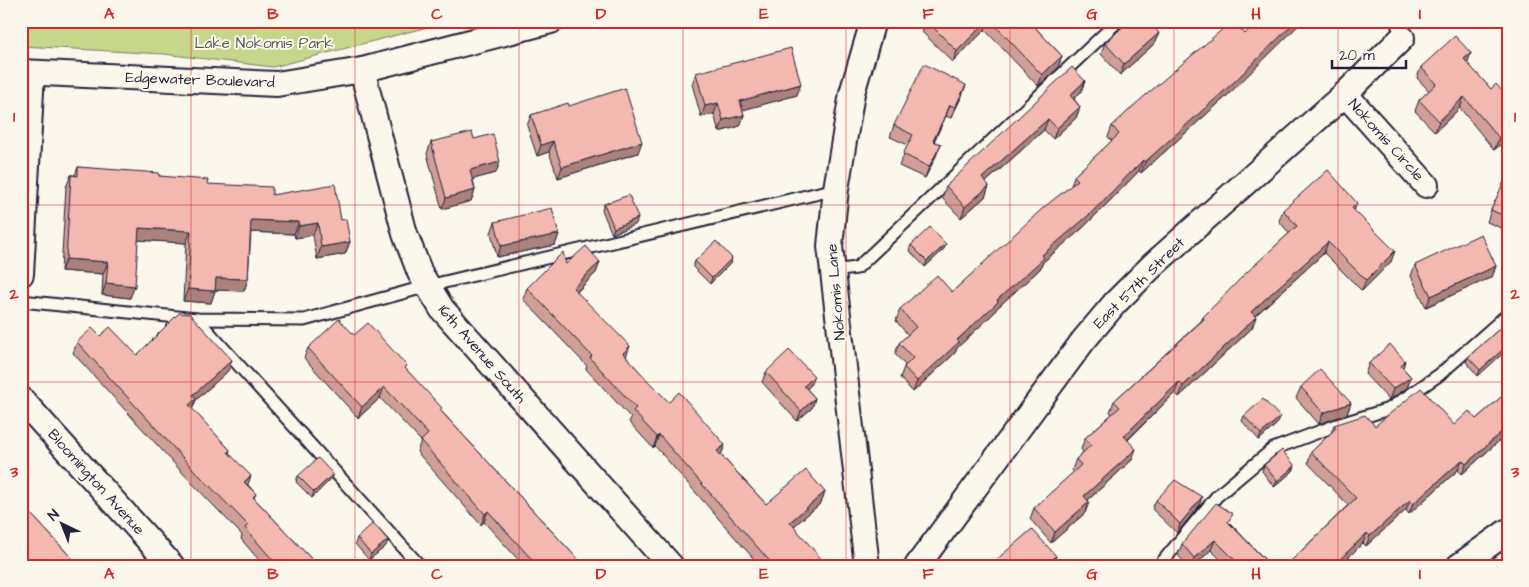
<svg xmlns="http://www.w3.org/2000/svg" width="1529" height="587" font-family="'Architects Daughter',sans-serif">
<rect width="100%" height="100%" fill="#fbf7ec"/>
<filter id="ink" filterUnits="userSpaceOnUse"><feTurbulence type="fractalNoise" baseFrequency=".02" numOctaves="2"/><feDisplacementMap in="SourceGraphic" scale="10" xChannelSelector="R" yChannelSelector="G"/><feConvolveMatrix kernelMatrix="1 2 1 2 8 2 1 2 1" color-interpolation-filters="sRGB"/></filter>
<g filter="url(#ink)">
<path fill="#c6d78b" stroke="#747c63" d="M21 21H451L273 67 164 54 21 46Z"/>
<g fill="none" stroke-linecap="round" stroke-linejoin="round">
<defs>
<g id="service">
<path d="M1396 21 1402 38"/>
<path d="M831 271 857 268 1118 21"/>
<path d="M21 301 197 319 304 320 428 286 836 189"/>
<path d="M197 319 420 566"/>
<path d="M1159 566 1217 496 1273 449 1337 425 1389 409 1439 375 1508 314"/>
</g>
<g id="minor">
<path d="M362 70 405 234 420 273 442 309 671 566"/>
<path d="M21 72 277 84 362 70 551 21"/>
<path d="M1345 94 1426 185"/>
<path d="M21 274 32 73"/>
<path d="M21 399 172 566"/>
<path d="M867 566 830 246 836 189 852 93 873 21"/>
<path d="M917 566 1083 341 1115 303 1153 265 1345 94 1402 38"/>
<path d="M1459 566 1508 531"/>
</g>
</defs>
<use href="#service" stroke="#22223b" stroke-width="15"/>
<use href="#minor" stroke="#22223b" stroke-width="28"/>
<use href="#service" stroke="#fbf7ec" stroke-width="11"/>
<use href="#minor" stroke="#fbf7ec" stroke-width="24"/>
</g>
<g fill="#d19e97" stroke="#22223b">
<path d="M926 21H1029L1062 56 1058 68 1038 86 985 30 953 62 922 32Z"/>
<path d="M1159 33 1154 44 1120 75 1101 54 1105 43Z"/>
<path d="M1471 53 1467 63 1491 89 1508 98V138L1494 150 1460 108 1435 132 1415 111 1419 100 1429 91 1417 78 1421 67Z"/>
<path d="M696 73 797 95 742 110 744 115 740 126 719 132 714 114 701 117 692 84Z"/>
<path d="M1085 81 1081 92 1074 99 1080 107 1076 118 1053 139 1044 130 986 182 989 186 985 197 961 218 942 198 946 186Z"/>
<path d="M1229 94 1141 173 1139 171 1085 226 1043 262 1040 269 996 309 994 313 957 348 955 353 913 392 900 378 904 367 905 365 895 354 899 343 908 335 896 321 900 309 952 292 1071 186 1074 176 1112 141 1108 137 1112 126Z"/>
<path d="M962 96 951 118 946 116 934 141 936 156 925 178 899 166 908 145 890 137 894 125Z"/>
<path d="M569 106 638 153 558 178 549 152 537 156 527 126 531 115Z"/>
<path d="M474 139 496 173 473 179 475 190 471 201 442 209 427 154 431 142Z"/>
<path d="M78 167 159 176 272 195 341 220 350 242 345 254 317 259 313 235 295 238 294 234 251 232 248 279 244 291 215 290 211 303 183 301 186 243 138 240 130 298 102 295 103 274 61 271 66 187 71 175H75Z"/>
<path d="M1508 175V231L1487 222 1491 210Z"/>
<path d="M604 204 636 224 612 234 602 210Z"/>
<path d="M1283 210 1355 211 1391 262 1362 291 1324 253 1255 316 1252 328 1179 397 1175 393 1128 440 1132 460 1088 500 1089 502 1085 513 1051 543 1030 519 1034 508 1074 472 1072 470 1076 459 1083 452 1081 449 1085 438 1112 414 1110 412 1114 401 1201 321 1203 317 1289 233 1279 221Z"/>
<path d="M495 222 559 234 555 245 497 257 491 233Z"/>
<path d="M911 245 944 249 925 267 909 250Z"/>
<path d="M732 258 730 264 710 284 693 267 695 261Z"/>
<path d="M600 262 596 273 577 292 626 357 648 381 721 455 766 504 821 503 794 526 821 566H760L655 446 653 448 629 422 631 418 586 369 587 366 523 299 527 288 566 264Z"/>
<path d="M1415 265 1496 266 1492 277 1426 307 1411 276Z"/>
<path d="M1508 321 1478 376 1466 362 1468 357Z"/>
<path d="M354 335 406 369 441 411 584 566H524L484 522 481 525 417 452 421 441 380 398 358 418 304 358 308 348Z"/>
<path d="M100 336 137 355 228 371 196 400 192 409 230 450 229 453 248 485 256 494 254 498 318 566H264L241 539 242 535 191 482 73 353 77 342Z"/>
<path d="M1405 361 1403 368 1411 377 1407 388 1389 400 1365 374 1369 363Z"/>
<path d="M766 372 810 386 807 389 815 398 812 408 797 421 762 382Z"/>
<path d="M1301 387 1351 403 1347 414 1319 424 1296 398Z"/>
<path d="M1508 391V434H1507L1462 474 1458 470 1409 514 1406 510 1366 546 1363 543 1292 560 1348 505 1308 463 1311 452 1331 433 1334 425 1375 426 1454 425 1476 419Z"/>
<path d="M1244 416 1278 423 1259 440 1242 421Z"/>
<path d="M1264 465 1295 466 1293 471 1274 487 1262 471Z"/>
<path d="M298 476 331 479 312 498 296 482Z"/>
<path d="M1156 500 1199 506 1177 533 1152 509Z"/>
<path d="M21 503 79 566H21Z"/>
<path d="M1230 523 1271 566H1227L1211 550 1194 566H1187L1178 555 1182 544Z"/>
<path d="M357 538 386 546 369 560 355 544Z"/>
<path d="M1056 556 1052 566H994L995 561Z"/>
</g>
<g fill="#aa817b" stroke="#22223b">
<path d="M987 21H988L985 30 953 62 957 51Z"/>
<path d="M1296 21H1303L1229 94 1141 173 1145 162Z"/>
<path d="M1159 33 1154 44 1120 75 1124 64Z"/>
<path d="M1471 53 1467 64 1464 59Z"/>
<path d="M1062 56 1058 68 1038 86 1042 75Z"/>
<path d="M1085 81 1081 92 1066 106 1070 95Z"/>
<path d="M801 84 797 95 736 112 740 101Z"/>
<path d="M966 85 962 96 951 118 955 107Z"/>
<path d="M1464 97 1460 108 1435 132 1439 121Z"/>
<path d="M718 103 714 114 701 117 705 106Z"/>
<path d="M950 105 946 116 929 152 933 141Z"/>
<path d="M1080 107 1076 118 1053 139 1057 128Z"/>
<path d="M744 115 740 126 719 132 723 120Z"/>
<path d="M1048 119 1044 130 978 189 982 178Z"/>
<path d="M1508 131V138L1494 150 1499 138Z"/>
<path d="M553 141 549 152 537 156 541 145Z"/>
<path d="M642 142 638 153 558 178 562 167Z"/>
<path d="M941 144 936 156 925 178 929 167Z"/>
<path d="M1143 160 1139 171 1085 226 1043 262 1040 269 996 309 994 313 957 348 955 353 913 392 917 381 1042 255Z"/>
<path d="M500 162 496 173 466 181 470 170Z"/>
<path d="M989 186 985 197 961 218 965 207Z"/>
<path d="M475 190 471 201 442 209 446 198Z"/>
<path d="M1357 203 1353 214 1352 208Z"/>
<path d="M638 218 636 224 612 234 614 228Z"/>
<path d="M251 220 299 222 294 234 247 232Z"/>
<path d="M318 223 313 235 295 238 299 226Z"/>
<path d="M139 228 191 231 186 243 135 240Z"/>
<path d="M559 234 555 245 497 257 501 246Z"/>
<path d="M350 242 345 254 317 259 321 247Z"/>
<path d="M1328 242 1324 253 1247 323 1251 312Z"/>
<path d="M946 244 944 249 925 267 927 261Z"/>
<path d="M1395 251 1391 262 1362 291 1366 280Z"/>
<path d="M732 258 730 264 710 284 712 278Z"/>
<path d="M66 259 108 262 103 274 61 271Z"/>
<path d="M600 262 596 273 569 299 573 288Z"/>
<path d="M1496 266 1492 277 1426 307 1431 296Z"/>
<path d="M216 278 248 279 244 291 212 290Z"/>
<path d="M106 283 135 286 130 298 102 295Z"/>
<path d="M188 289 215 291 211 303 183 301Z"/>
<path d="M1256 317 1252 328 1179 397 1183 386Z"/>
<path d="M1508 345V349L1478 376 1480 370Z"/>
<path d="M630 346 626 357 623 353Z"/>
<path d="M232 360 228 371 196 400 192 410 185 416 193 395Z"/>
<path d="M814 376 810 386 800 395 804 386Z"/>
<path d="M1411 377 1407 388 1389 400 1393 389Z"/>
<path d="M1179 382 1175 393 1120 447 1124 436Z"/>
<path d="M384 387 380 398 358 418 362 407Z"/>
<path d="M815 398 812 408 797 421 801 411Z"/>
<path d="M1351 403 1347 414 1319 424 1323 413Z"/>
<path d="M1280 417 1278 423 1259 440 1261 434Z"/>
<path d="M1508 426 1507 434 1462 474 1466 464Z"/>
<path d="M659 435 655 446 653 448 657 437Z"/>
<path d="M725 445 721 456 717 451Z"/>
<path d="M1136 449 1132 460 1080 507 1084 496Z"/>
<path d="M1462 460 1458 470 1409 514 1413 504Z"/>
<path d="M1295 466 1293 471 1274 487 1277 481Z"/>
<path d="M333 474 331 479 312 498 314 492Z"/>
<path d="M251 476 247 487 244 482Z"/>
<path d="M825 492 821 503 786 533 790 522Z"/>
<path d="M1202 497 1199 506 1177 533 1180 524Z"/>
<path d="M1410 500 1406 510 1366 546 1370 536Z"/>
<path d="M1089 502 1085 513 1051 543 1055 532Z"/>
<path d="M488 511 484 522 481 525 485 514Z"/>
<path d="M1367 533 1363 543 1340 566H1333Z"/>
<path d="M388 540 386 546 369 560 371 554Z"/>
<path d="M1215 540 1211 550 1194 566H1192L1194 558Z"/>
<path d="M1056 556 1052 566H1045Z"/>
</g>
<g fill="#f3b8b0" stroke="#22223b">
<path d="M927 21H987L957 51Z"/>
<path d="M991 21H1029L1062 56 1042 75Z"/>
<path d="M1129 21H1148L1159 33 1124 64 1105 43Z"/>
<path d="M1232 21H1233L1245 34 1257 21H1296L1233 83 1145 162 1143 160 1089 215 1042 255 1044 258 997 300 998 302 957 340 959 342 917 381 904 367 913 358 899 343 916 327 900 309 937 275 952 292 1043 208 1078 180 1074 176 1119 134 1112 126 1139 101Z"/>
<path d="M1455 36 1471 53 1464 59 1491 89 1496 84 1508 98V131L1499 138 1464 97 1439 121 1419 100 1436 84 1421 67Z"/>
<path d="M791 48 801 84 740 101 744 115 723 120 718 103 705 106 696 73Z"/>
<path d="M924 64 966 85 955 107 950 105 933 141 941 144 929 167 903 154 913 135 894 125Z"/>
<path d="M1072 67 1085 81 1070 95 1080 107 1057 128 1048 119 982 178 989 186 965 207 946 186Z"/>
<path d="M625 88 642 142 562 167 553 141 541 145 531 115 568 103 569 106Z"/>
<path d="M472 132 474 139 493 134 500 162 470 170 475 190 446 198 431 142Z"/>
<path d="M78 167 159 173V176L208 180 207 184 272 187V195L335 184 341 220 346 219 350 242 321 247 318 223 299 226V222L251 220 248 279 216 278 215 291 188 289 191 231 139 228 135 286 106 283 108 262 66 259 71 175 78 176Z"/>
<path d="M1328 170 1357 203 1352 208 1395 251 1366 280 1328 242 1251 312 1256 317 1183 386 1179 382 1124 436 1136 449 1084 496 1089 502 1055 532 1034 508 1081 465 1076 459 1091 445 1085 438 1120 407 1114 401 1204 319 1203 317 1246 273 1297 226 1283 210Z"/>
<path d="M1507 175H1508V218L1491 210Z"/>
<path d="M629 195 638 218 614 228 604 204Z"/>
<path d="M552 208 559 234 501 246 495 222Z"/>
<path d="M930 227 946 244 927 261 911 245Z"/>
<path d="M1481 234 1496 266 1431 296 1415 265Z"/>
<path d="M716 241 732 258 712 278 695 261Z"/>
<path d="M586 246 600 262 573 288 630 346 623 353 648 381 669 402 679 392 725 445 717 451 766 504 806 470 825 492 790 522 823 561 817 566H774L659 435 657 437 633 411 636 408 590 358 592 356 527 288 563 252 566 264Z"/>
<path d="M179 313 190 314 232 360 193 395 196 399 189 405 230 450 228 452 251 476 244 482 256 494 253 497 318 566H278L245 528 248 525 195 471 77 342 92 328 100 336 110 327 137 355Z"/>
<path d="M339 319 354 335 368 323 407 366 405 368 442 408 440 410 584 566H534L536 564 488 511 485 514 421 441 428 434 384 387 362 407 308 348Z"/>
<path d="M1508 321V345L1480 370 1468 357Z"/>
<path d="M1390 344 1405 361 1401 366 1411 377 1393 389 1369 363Z"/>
<path d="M789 350 814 376 804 386 815 398 801 411 766 372Z"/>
<path d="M1320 369 1351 403 1323 413 1301 387Z"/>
<path d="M1421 388 1454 425 1469 411 1476 419 1508 391V426L1466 464 1462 460 1413 504 1410 500 1370 536 1367 533 1333 566H1284L1292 560 1356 498 1311 452 1336 428 1334 425 1365 415 1375 426Z"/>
<path d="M1263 399 1280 417 1261 434 1244 416Z"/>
<path d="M1282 450 1295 466 1277 481 1264 465Z"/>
<path d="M318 458 333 474 314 492 298 476Z"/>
<path d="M1175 480 1202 497 1180 524 1156 500Z"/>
<path d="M21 503 79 566H28L21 559Z"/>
<path d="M1216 503 1233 514 1228 522 1271 566H1241L1215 540 1194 558 1182 544Z"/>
<path d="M373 523 388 540 371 554 357 538Z"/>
<path d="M1032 529 1056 556 1045 566H1000L995 561Z"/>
</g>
</g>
<path fill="none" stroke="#d62828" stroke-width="1" stroke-opacity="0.55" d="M191 21V566M355 21V566M519 21V566M683 21V566M846 21V566M1010 21V566M1174 21V566M1338 21V566M21 205H1508M21 382H1508"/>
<g text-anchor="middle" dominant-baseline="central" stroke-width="4" stroke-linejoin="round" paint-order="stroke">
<g font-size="15" fill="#535853" stroke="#fbf7ec">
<text x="264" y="43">Lake Nokomis Park</text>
</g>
<g font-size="15" fill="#22223b" stroke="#fbf7ec">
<text transform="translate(200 80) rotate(2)">Edgewater Boulevard</text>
<text transform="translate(1386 140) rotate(48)">Nokomis Circle</text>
<text transform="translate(1139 283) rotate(-45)">East 57th Street</text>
<text transform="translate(836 292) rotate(-95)">Nokomis Lane</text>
<text transform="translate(482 354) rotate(49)">16th Avenue South</text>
<text transform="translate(96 482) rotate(48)">Bloomington Avenue</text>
</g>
</g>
<rect width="1529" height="587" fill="none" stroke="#fbf7ec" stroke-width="55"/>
<g transform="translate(62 524) rotate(317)" stroke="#fbf7ec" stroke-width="4" paint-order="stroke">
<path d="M0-4L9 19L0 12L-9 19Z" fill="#22223b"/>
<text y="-8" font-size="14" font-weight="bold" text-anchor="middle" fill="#22223b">N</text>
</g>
<path d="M1332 60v8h74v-8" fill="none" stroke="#22223b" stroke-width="2.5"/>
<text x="1339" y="60" font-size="15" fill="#22223b" stroke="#fbf7ec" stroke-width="4" paint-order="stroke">20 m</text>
<rect x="28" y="28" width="1474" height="532" fill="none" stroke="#d62828" stroke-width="2"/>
<g font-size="16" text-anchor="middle" font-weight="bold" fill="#d62828">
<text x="109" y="19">A</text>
<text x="273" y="19">B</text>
<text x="437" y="19">C</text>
<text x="601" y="19">D</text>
<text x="764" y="19">E</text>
<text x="928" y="19">F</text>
<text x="1092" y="19">G</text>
<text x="1256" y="19">H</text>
<text x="1420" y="19">I</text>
<text x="14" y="122">1</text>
<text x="1515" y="122">1</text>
<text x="14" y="299">2</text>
<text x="1515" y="299">2</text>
<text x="14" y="477">3</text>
<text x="1515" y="477">3</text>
<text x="109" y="579">A</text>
<text x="273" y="579">B</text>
<text x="437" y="579">C</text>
<text x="601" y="579">D</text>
<text x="764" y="579">E</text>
<text x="928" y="579">F</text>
<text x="1092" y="579">G</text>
<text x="1256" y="579">H</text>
<text x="1420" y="579">I</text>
</g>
</svg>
